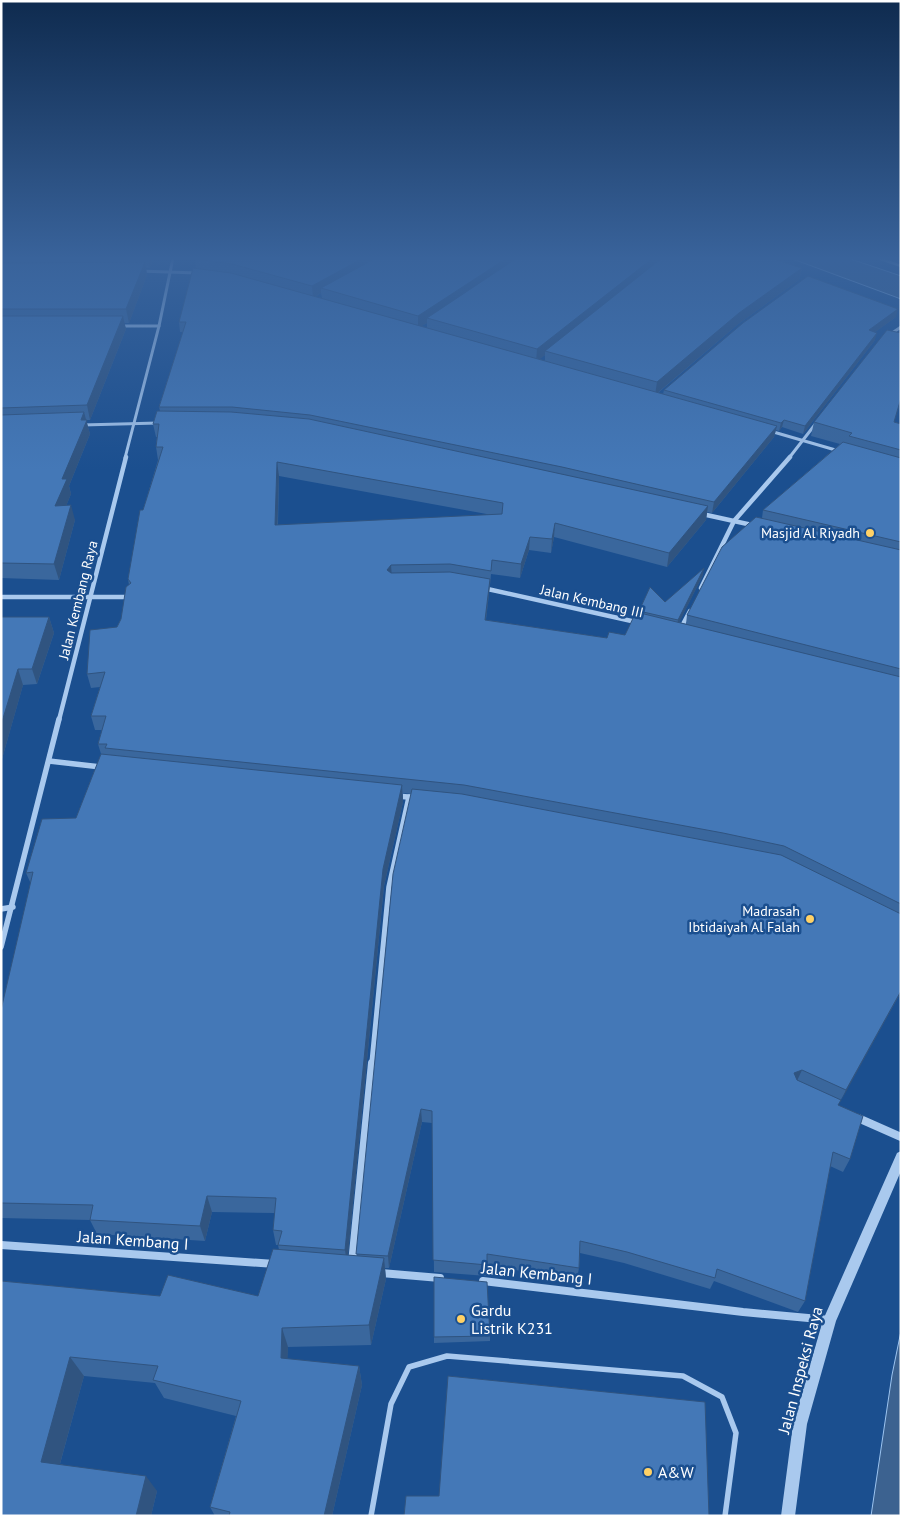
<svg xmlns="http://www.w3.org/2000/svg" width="902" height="1517" font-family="'PT Sans',sans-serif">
<rect width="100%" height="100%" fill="#1b4f8f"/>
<g fill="#3c6290" stroke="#9cc4f0">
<path d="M790 258H848L901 276V299Z"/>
<path d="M901 1331V1516H871L892 1375Z"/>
</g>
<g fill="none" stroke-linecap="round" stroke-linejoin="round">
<path stroke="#a9c9ee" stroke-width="2.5" d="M878 258 901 266"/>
<path stroke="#a9c9ee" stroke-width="5.5" d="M371 1516 391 1404 409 1367 447 1356 683 1376 722 1397 736 1433 725 1516"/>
<g stroke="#a9c9ee" stroke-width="3">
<path d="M139 271 198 273"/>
<path d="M120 326H159"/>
<path d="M889 335 901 327"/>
<path d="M82 425 158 423"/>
<path d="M770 431 839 451"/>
<path d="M125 458 159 326 173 258"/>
<path d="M789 458 817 422"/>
</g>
<g stroke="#a9c9ee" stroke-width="4.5">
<path d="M702 514 752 525"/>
<path d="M483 588 636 622"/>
<path d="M701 588 734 521 790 457"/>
<path d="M1 597H130"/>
<path d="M681 628 690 611"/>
<path d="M59 720 126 457"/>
</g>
<g stroke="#a9c9ee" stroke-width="5.5">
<path d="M49 761 101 767"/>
<path d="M398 796 417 798"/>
<path d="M1 909 13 907"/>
<path d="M1 947 59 719"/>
<path d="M372 1064 389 887 409 797"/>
</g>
<g stroke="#a9c9ee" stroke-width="8">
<path d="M858 1118 901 1137"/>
<path d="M1 1245 275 1264"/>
<path d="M352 1263 372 1063"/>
<path d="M381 1273 440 1278"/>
<path d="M483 1281 743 1312 830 1320"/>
</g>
<path fill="#a9c9ee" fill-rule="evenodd" d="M901 1151V1171L836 1321 807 1424 795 1516H781L793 1424 823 1320 897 1153Z"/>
</g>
<g fill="#3a679d" fill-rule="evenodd">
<path d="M1 258H153L150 268H146L147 275 129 323H124L126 329 90 420H86L90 434 69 486 71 494 66 506 75 520 59 580 1 578Z"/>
<path d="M195 258H788L782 261 802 268 799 280 737 325 658 393 663 394 664 390 896 317 875 332V340L803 434 782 427 779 431 776 430 774 437 712 513 707 512 706 520 667 567 554 537 551 553 529 550 520 578 491 574 490 585 486 620 607 638 625 635 639 611 665 602 703 575 679 622 686 624 687 615 762 518 763 510 840 444 811 436 814 422H894L901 424V992L838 1105 850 1159 843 1172 830 1166 805 1301 798 1312 714 1281 710 1289 624 1263 580 1253 579 1268 577 1279 487 1266V1276L434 1272 432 1123 422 1122 389 1268H385L386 1279 371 1345 288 1347 287 1359 359 1366 362 1385 332 1516H215L210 1507 236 1416 164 1398 155 1383 84 1376 60 1464 157 1491 151 1516H1V1281L160 1296H258L279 1250 278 1245H276L273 1230 275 1213 212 1212 205 1241 97 1234 90 1220 1 1218V1010L31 884 26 873 76 818 101 754 98 744 102 730H95L91 716 100 687 91 688 87 674 117 627 121 619 129 585 128 579 143 510 158 460 156 447 157 437H156L153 424 160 411 159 407 183 332H180L179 322 196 269ZM321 293 322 298 315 297ZM427 323V328L421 326ZM545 355V361L539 359ZM279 476 492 515 278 525ZM403 793 411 794 357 1256 348 1255 384 886 403 802Z"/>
<path d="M1 617H49L54 633 37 684 23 685 2 759H1Z"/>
<path d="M490 1336V1341L434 1343V1337Z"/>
</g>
<g fill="#305480">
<path d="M148 258H153L150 268Z"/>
<path d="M363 258H385L321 288V293L313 298 312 286Z"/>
<path d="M507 258H524L427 318V323L418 328V316Z"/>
<path d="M653 258H667L545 351V355L536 362 537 349Z"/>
<path d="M779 258H788L778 264Z"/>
<path d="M145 262 147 275 129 323 126 309Z"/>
<path d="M802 268 799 280 737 325 655 395 657 382 739 313Z"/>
<path d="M898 309 896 317 867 338 869 330Z"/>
<path d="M123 316 126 329 90 420 87 405Z"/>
<path d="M877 333 875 340 803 434 805 426Z"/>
<path d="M84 412 90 434 69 486 71 494 60 521 55 506 62 479Z"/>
<path d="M784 420 782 427 779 431 781 423Z"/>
<path d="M777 426 774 437 712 513 714 502Z"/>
<path d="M277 462 279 476 277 539 275 525Z"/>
<path d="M71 505 75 520 59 580 54 564Z"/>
<path d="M708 506 706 520 667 567 669 553Z"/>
<path d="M555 523 554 537 551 553 552 539Z"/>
<path d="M530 537 529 550 520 578 521 564Z"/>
<path d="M391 565 392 579 387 570Z"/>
<path d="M704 568 703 575 677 627 678 620Z"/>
<path d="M490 579 489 593 484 634 485 620Z"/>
<path d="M49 617 54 633 37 684 32 669Z"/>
<path d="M18 669 23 685 2 759 1 757V725Z"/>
<path d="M402 785 403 802 384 886 347 1265 345 1250 383 869Z"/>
<path d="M901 991V992L840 1103 846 1090Z"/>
<path d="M802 1070 796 1083 794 1073Z"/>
<path d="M421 1109 422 1122 389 1268 388 1256Z"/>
<path d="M207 1196 212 1212 205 1241 200 1226Z"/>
<path d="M384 1258 386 1279 371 1345 369 1325Z"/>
<path d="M282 1328 288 1347 287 1377 281 1358Z"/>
<path d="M70 1357 84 1376 56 1478 41 1462Z"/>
<path d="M359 1366 362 1385 332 1516H324Z"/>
<path d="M146 1476 157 1491 151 1516H136Z"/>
</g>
<g fill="#4478b7" stroke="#305480" fill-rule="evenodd">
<path d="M195 258H363L312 286 232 264 194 259Z"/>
<path d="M376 258H507L418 316 321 288Z"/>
<path d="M517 258H653L537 349 427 318Z"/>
<path d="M662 258H771L802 268 739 313 657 382 545 351Z"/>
<path d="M145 262 126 309H1V263Z"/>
<path d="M193 268 231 273 777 426 714 502 562 467 310 415 232 407H159L186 322H179Z"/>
<path d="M808 276 898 309 869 330 877 333 805 426 784 420 781 423 664 390 743 323Z"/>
<path d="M1 316H123L87 405 1 408Z"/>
<path d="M887 330 901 333V398L894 422 901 424V450L849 436 852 433 814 422Z"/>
<path d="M157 411 231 412 309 419 708 506 669 553 555 523 552 539 530 537 521 564 492 560 491 571 450 564 391 565 387 570 391 573 450 572 490 579 485 620 607 638 609 632 625 635 636 612 901 677V904L784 846 723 833 464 785 105 748 107 744H98L106 716H91L105 672 87 674 90 630 117 627 121 619 126 587 131 583 128 579 140 510H143L163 447H156L159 424H153ZM277 462 503 503 502 514 275 525Z"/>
<path d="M84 412 81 420H87L62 479H67L55 506 71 505 54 564 1 563V415Z"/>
<path d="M843 442 901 458V542L763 510Z"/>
<path d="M756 517 901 550V669L687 615 722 547Z"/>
<path d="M704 568 678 620 639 611 650 587 665 602Z"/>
<path d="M1 617H49L32 669H18L1 725Z"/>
<path d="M101 754 402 785 383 869 345 1250 278 1245 282 1231 273 1230 276 1198 207 1196 200 1226 90 1220 93 1205 1 1203V1010L33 872 26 873 42 819 76 818Z"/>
<path d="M412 789 462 794 781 855 901 914V991L846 1090 802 1070 794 1073 797 1080 841 1100 838 1105 863 1116 850 1159 833 1152 805 1301 717 1269 715 1278 627 1252 580 1241 579 1268 487 1254V1265L433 1260 432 1111 421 1109 388 1256 356 1254 393 874Z"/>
<path d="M273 1249 384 1258 369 1325 282 1328 281 1358 359 1366 324 1516H229L230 1512 210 1507 241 1401 153 1380 158 1366 70 1357 41 1462 146 1476 136 1516H1V1281L160 1296 168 1275 258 1296Z"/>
<path d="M434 1277 487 1282 490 1336 434 1337Z"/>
<path d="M448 1376 705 1402 709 1516H404L406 1496H439Z"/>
</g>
<linearGradient id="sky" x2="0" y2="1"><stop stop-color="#0f2b4f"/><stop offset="0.55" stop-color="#39639b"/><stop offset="1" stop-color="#39639b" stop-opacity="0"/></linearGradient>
<rect width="902" height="470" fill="url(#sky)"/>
<g fill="#ffd166" stroke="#1b4f8f" stroke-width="2">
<circle cx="870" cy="533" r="5"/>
<circle cx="810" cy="919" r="5"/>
<circle cx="461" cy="1319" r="5"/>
<circle cx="648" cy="1472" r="5"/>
</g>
<g text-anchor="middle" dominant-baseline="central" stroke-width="5" stroke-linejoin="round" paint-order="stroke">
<g font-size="14" fill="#fff" stroke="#1b4f8f" text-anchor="end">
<text x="860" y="533">Masjid Al Riyadh</text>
<text x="800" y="911">Madrasah<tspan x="800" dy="16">Ibtidaiyah Al Falah</tspan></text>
</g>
<g font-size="14" fill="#fff" stroke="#1b4f8f">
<text transform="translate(78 600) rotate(-76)">Jalan Kembang Raya</text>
<text transform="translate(592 601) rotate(13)">Jalan Kembang III</text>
</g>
<g font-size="16" fill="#fff" stroke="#1b4f8f">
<text transform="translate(133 1240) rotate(4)">Jalan Kembang I</text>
<text transform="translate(537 1273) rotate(6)">Jalan Kembang I</text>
<text transform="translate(800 1370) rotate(-75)">Jalan Inspeksi Raya</text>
</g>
<g font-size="16" fill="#fff" stroke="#1b4f8f" text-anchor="start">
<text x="471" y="1310">Gardu<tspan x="471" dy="18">Listrik K231</tspan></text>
<text x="658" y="1472">A&amp;W</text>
</g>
</g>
<rect width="902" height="1517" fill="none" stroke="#ffffff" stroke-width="5"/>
</svg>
